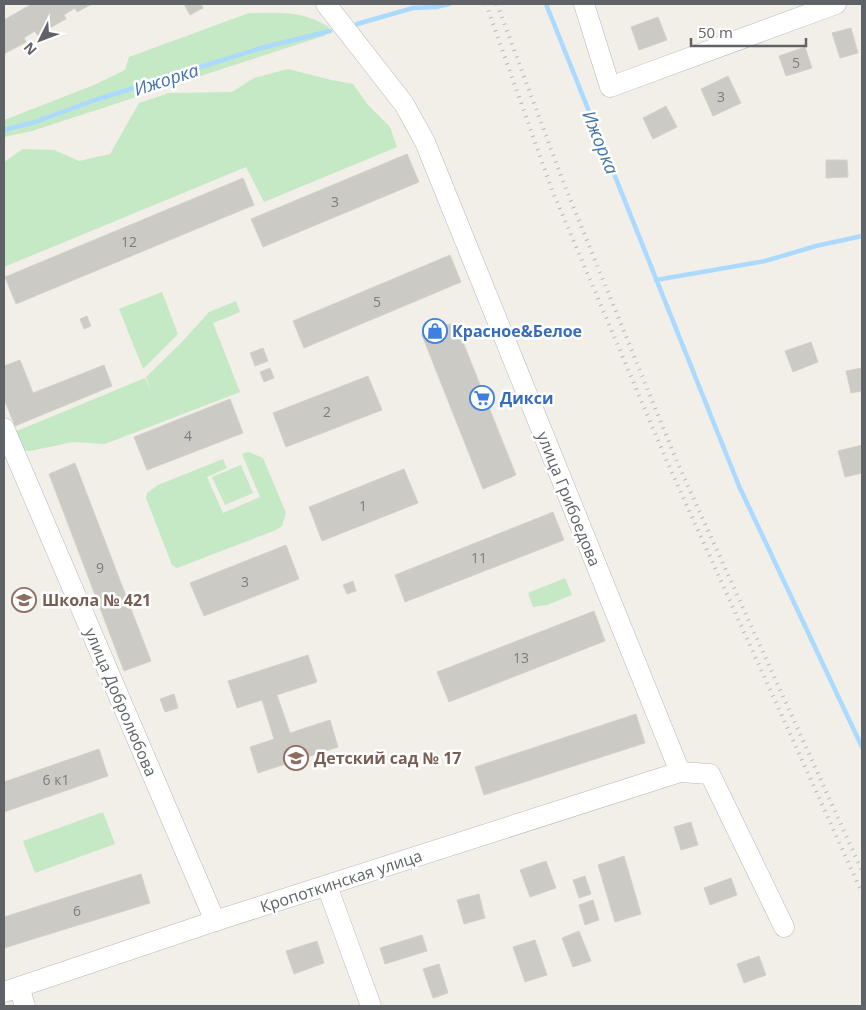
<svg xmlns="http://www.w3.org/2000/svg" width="866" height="1010" font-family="'Open Sans',sans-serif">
<rect width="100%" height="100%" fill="#f1efe8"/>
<g fill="#c5e8c5">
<path d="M249 13C281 13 301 10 329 27L325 36 314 39 32 131 4 137V120L94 85 125 70 129 57Z"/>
<path d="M288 69 331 80 353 84 368 105 390 127 397 147 264 202 246 167 4 267V162L23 149 54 150 79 161 110 154 139 103 169 93 232 92 254 78Z"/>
<path d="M162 292 178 334 143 369 119 309Z"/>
<path d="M236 301 240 312 213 323 240 392 105 444 73 442 30 451 19 450 12 433 145 378 152 394 146 377 182 342 209 312Z"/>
<path d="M249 452 263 458 286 513 282 526 276 530 177 568 172 565 146 498 147 493 158 485 223 459 227 468 207 477 223 513 260 497 242 454Z"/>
<path d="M241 465 253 493 225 505 212 477Z"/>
<path d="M565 578 572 595 547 605 533 607 528 593Z"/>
<path d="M103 812 115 844 35 873 23 841Z"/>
</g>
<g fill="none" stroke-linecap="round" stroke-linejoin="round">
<g stroke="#aadaff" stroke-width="4.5">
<path d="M546 4 739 486 862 747"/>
<path d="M357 24 413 8 436 7 449 4"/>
<path d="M4 130 35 122 92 101 261 48 330 31"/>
<path d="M656 280 765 261 816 246 862 236"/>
</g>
</g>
<g fill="#cccac5" stroke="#d6d1c6">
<path d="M32 4H92L77 12 75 8 64 15 66 19 37 35 35 31 24 38 26 42 4 54V20Z"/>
<path d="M184 4H201L203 8 190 15Z"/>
<path d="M658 17 667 40 639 50 631 27Z"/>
<path d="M851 28 858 53 840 58 832 33Z"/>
<path d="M805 47 812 68 786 76 779 56Z"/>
<path d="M728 76 741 103 713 116 701 89Z"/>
<path d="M666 106 677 127 653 139 643 118Z"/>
<path d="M407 154 419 182 263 247 251 219Z"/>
<path d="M826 160H847L848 177 826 178Z"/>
<path d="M243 178 254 205 16 304 5 277Z"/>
<path d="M450 255 461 282 304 348 293 321Z"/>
<path d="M87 316 91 326 84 329 80 319Z"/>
<path d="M455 322 516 475 483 489 422 335Z"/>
<path d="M811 342 818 362 793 372 785 351Z"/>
<path d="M263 348 268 361 255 366 250 353Z"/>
<path d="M20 360 33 393 104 365 112 386 15 426 4 399V366Z"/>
<path d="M270 368 274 378 264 382 260 372Z"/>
<path d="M862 368V391L851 393 846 371Z"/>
<path d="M368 376 382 410 286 447 273 413Z"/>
<path d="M230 399 243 433 147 470 134 437Z"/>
<path d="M862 445V473L845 477 838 451Z"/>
<path d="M75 463 151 661 124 671 49 474Z"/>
<path d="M404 469 418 503 322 541 309 507Z"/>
<path d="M553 512 564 540 405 602 395 575Z"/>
<path d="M286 545 299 579 204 616 190 583Z"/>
<path d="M353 581 356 591 347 594 343 585Z"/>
<path d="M594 611 605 641 449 702 437 672Z"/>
<path d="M308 655 317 682 277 695 290 733 330 720 338 747 258 773 250 747 274 739 262 700 237 708 228 681Z"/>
<path d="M174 694 178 708 165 712 160 699Z"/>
<path d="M636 714 645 743 484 795 475 767Z"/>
<path d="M99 749 108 776 4 812V782Z"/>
<path d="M691 822 698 845 681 850 674 827Z"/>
<path d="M624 856 641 914 615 922 598 865Z"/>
<path d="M546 861 556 888 530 897 520 870Z"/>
<path d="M141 874 150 903 4 948V917Z"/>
<path d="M585 876 591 894 579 898 573 880Z"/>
<path d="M731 878 737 895 710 905 704 888Z"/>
<path d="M479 894 485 918 464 924 457 900Z"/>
<path d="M593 900 599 920 585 925 579 905Z"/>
<path d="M579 931 591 961 573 967 562 938Z"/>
<path d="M422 935 427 951 385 964 380 948Z"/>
<path d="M535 940 547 975 525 982 513 947Z"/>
<path d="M317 941 324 963 294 974 286 951Z"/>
<path d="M759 956 766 975 744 983 737 964Z"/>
<path d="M439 964 448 993 433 998 423 969Z"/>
</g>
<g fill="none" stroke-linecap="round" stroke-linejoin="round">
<defs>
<g id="minor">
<path d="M326 4 404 104 425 142 680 772"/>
<path d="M584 4 610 87 836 4"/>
<path d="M4 428 215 921"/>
<path d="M327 886 371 1006"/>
<path d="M19 987 25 1006"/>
<path d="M4 992 215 921 680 772 710 774 784 927"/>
</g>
</defs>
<use href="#minor" stroke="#b5b8bc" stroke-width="21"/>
<use href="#minor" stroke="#fff" stroke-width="20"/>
<g stroke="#b6b7b8" stroke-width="4" stroke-dasharray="1 6" stroke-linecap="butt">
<path d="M486 4 552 190 669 466 862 893"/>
<path d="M497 4 564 184 678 464 862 871"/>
</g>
</g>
<defs>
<symbol id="shop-ring" viewBox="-11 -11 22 22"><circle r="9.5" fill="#fff" stroke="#3f7fe0" stroke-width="1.5"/><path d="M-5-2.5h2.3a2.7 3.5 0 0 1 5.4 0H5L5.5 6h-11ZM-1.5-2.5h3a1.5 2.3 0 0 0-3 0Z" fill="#3f7fe0"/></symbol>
<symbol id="supermarket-ring" viewBox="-11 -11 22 22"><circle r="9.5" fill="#fff" stroke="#3f7fe0" stroke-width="1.5"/><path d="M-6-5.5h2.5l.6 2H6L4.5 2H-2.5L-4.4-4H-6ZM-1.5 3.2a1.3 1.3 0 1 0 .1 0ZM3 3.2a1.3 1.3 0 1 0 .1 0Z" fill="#3f7fe0"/></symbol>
<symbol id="school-ring" viewBox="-11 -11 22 22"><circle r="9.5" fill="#fff" stroke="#8d6e63" stroke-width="1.5"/><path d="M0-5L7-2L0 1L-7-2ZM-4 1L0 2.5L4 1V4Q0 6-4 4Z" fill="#8d6e63"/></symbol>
</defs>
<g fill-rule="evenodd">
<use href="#shop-ring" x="421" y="317" width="28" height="28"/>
<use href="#supermarket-ring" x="468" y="384" width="28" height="28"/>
<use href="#school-ring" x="10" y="586" width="28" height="28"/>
<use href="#school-ring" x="282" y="744" width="28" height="28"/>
</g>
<g text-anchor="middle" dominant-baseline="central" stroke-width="5" stroke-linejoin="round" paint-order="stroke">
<g font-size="14" fill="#7a7d7f">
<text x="796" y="62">5</text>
<text x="721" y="96">3</text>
<text x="335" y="201">3</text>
<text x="129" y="241">12</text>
<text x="377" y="301">5</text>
<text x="327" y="411">2</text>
<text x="188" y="435">4</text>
<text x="363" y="505">1</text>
<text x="479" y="557">11</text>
<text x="100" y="567">9</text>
<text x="245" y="581">3</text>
<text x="521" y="657">13</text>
<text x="56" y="779">6 к1</text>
<text x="77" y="910">6</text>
</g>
<g font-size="16" font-weight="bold" fill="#366cbe" stroke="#fff" text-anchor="start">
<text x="452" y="331">Красное&amp;Белое</text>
<text x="500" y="398">Дикси</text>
</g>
<g font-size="16" fill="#5f6368" stroke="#fff">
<text transform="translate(569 499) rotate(68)">улица Грибоедова</text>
<text transform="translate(121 702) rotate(67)">улица Добролюбова</text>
<text transform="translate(341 881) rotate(-18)">Кропоткинская улица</text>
</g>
<g font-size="16" font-weight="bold" fill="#785e54" stroke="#fff" text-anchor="start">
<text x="42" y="600">Школа № 421</text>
<text x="314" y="758">Детский сад № 17</text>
</g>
<g font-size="18" font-style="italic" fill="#4174aa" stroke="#fff">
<text transform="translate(166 79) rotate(-18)">Ижорка</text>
<text transform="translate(601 142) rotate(68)">Ижорка</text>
</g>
</g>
<rect width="866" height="1010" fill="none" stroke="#5f6368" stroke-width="10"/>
<g transform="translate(40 40) rotate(228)" stroke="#ffffff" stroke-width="4" paint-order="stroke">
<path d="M0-4L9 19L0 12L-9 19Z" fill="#5f6368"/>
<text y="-8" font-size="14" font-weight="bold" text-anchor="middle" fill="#5f6368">N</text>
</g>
<path d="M691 38v8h115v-8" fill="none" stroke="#5f6368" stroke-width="2.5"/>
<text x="698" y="38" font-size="15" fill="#5f6368" stroke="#ffffff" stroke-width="4" paint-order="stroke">50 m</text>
</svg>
